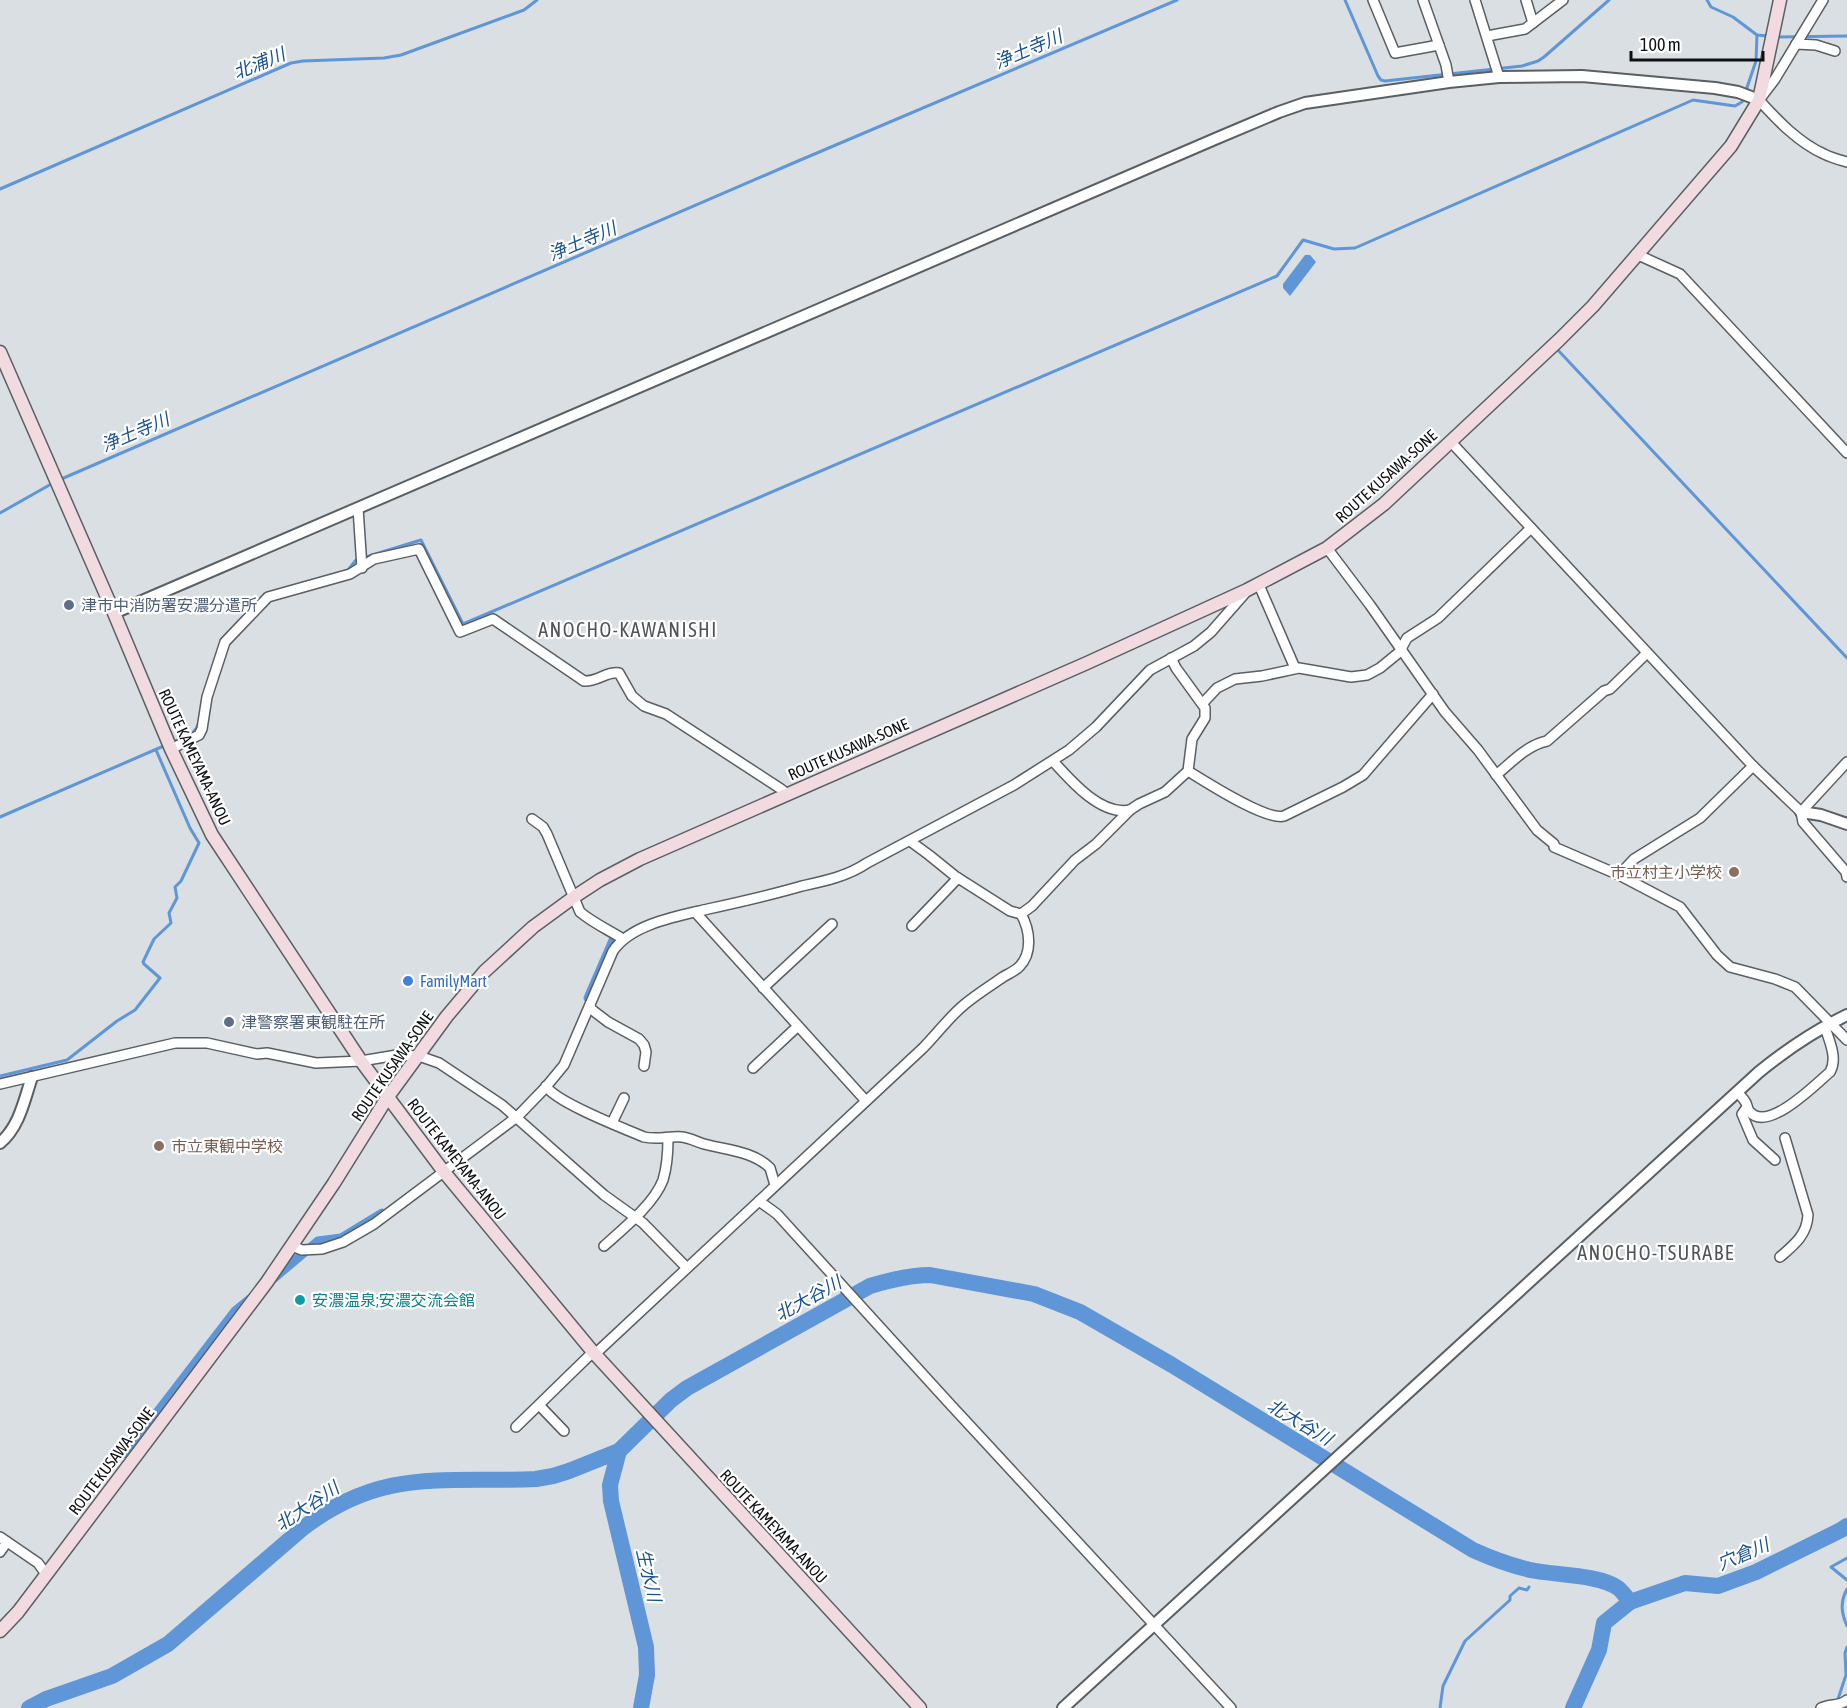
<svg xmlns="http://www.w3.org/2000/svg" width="1847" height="1708" font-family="'Asap Condensed','Noto Sans JP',sans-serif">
<rect width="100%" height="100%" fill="#dadfe4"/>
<path fill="#5e96d8" d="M1305 255H1310L1316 262 1290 296 1283 288V284Z"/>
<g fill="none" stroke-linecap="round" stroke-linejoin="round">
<g stroke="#5e96d8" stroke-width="3">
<path d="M1345 0 1378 76 1381 80 1385 81 1522 66 1538 61 1544 57 1609 0"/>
<path d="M1707 0 1711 7 1733 17 1757 35 1768 36"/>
<path d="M1775 37 1847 36"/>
<path d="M0 189 291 63 303 61 384 58 401 55 524 10 537 0"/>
<path d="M1556 348 1847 658"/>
<path d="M59 480 791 164 1177 0"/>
<path d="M0 513 53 483"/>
<path d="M348 570 356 560 421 540 463 624 1277 276 1303 240 1334 249 1355 248 1693 100 1735 106 1742 102 1756 61 1757 35"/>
<path d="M172 742C185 737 195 736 199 722"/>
<path d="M0 817 166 745"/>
<path d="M0 1076 67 1060 117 1021 135 1010 160 978 144 964 143 962 154 939 171 923 169 913 177 898 175 887 181 881 199 843 190 828 156 750"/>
<path d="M1847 1558 1831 1567 1847 1580"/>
<path d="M1847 1589C1840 1602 1841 1612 1847 1626"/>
<path d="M1837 1702 1846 1675 1845 1653 1847 1647"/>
<path d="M1440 1708 1443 1686 1465 1641 1510 1600V1596L1519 1588 1527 1590 1529 1587"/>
</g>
<g stroke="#5e96d8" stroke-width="9">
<path d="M588 998 614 938"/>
<path d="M273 1279 318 1241 341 1238 382 1213"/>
<path d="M125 1454 235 1311 251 1298"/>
</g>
<g stroke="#5e96d8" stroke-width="16">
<path d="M619 1451 610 1485 611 1501 646 1647 647 1675 641 1708"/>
<path d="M29 1708 46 1699 112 1676 168 1644 303 1528C383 1467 444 1483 536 1479L553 1476 569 1471 619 1451 671 1400 687 1388 870 1286C890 1280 909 1275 930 1275L1034 1294 1080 1312 1172 1365 1473 1550C1493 1559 1514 1567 1536 1571 1557 1575 1601 1575 1618 1588 1623 1592 1627 1598 1630 1602"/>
<path d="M1573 1708 1599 1650 1604 1623 1630 1602 1685 1583 1718 1586 1756 1572 1841 1530 1847 1526"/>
</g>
<defs>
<g id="minor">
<path d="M1373 0 1395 53 1439 45"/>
<path d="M1423 0 1446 65 1449 82"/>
<path d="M1475 0 1499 77"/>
<path d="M1526 0 1533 23"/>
<path d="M1823 0 1775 79 1759 100C1777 120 1799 143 1824 154 1832 158 1840 160 1847 162"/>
<path d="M1487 36 1525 29 1563 0"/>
<path d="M1796 44 1816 45 1835 51"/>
<path d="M1636 254 1680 274 1847 453"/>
<path d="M1450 441 1753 766 1801 812 1803 822 1846 872 1847 877"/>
<path d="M358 508 362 568"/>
<path d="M1327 548 1370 605 1445 712 1478 750 1537 830 1554 844V847L1619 875 1680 907 1717 955 1730 967 1775 979 1795 987 1847 1040"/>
<path d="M1259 585 1295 668"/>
<path d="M1401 649 1407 638 1438 618 1531 528"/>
<path d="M1203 703 1217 688 1235 679 1262 676 1299 668 1351 677 1367 675 1380 668 1402 650"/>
<path d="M171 749 199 735 202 729 207 697 225 642 268 597 350 574 374 559 419 549 460 632 493 619 584 681C598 682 606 671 619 673L632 696 644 706 666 714 781 789 787 794"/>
<path d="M1053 761C1071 781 1101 816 1130 810"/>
<path d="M1188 771C1206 782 1266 821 1284 816L1343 787 1363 775 1433 694"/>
<path d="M1496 775C1511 763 1527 745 1547 741L1604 691 1610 689 1647 653"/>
<path d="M1801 812 1847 762"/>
<path d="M532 819 543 827 547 834 580 912C593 923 609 930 623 939"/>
<path d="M1619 875 1634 859 1700 818 1753 766"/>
<path d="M695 912 866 1101"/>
<path d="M1021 914 1032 906 1075 860 1096 844 1130 810 1139 804 1165 792 1188 771 1192 739 1205 718V708L1176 668 1171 658"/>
<path d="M912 926 958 878"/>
<path d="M763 988 832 924"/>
<path d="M590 1006 591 1009 608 1022 639 1039 644 1045 646 1052 644 1066"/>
<path d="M753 1068 798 1026"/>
<path d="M0 1084 175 1043H207L257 1054 267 1053 316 1063 361 1061 397 1055 419 1056 439 1063 502 1105 604 1195 643 1223 687 1268"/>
<path d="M546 1086C555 1102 625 1129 644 1137 657 1140 669 1136 682 1137 690 1138 697 1142 704 1144 726 1150 753 1151 770 1168L775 1185"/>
<path d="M1737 1092C1740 1095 1744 1099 1746 1103 1747 1105 1748 1111 1750 1112 1768 1133 1817 1083 1830 1072 1838 1058 1829 1041 1825 1027"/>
<path d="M1747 1107 1742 1114 1753 1140 1775 1160"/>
<path d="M612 1123 624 1098"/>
<path d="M759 1201 777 1214 949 1403 1231 1708"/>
<path d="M292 1246 302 1250 322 1249 343 1242 374 1224 517 1117 545 1088 564 1065 613 951C631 924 678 916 708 909 740 902 771 895 802 886 825 881 848 876 867 863L1014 785 1069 750 1096 727 1150 670 1194 646 1211 632 1247 591"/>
<path d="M604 1246C623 1229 654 1204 663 1180 667 1167 668 1150 668 1138"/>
<path d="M1780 1257C1794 1245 1807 1235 1808 1215L1785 1138"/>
<path d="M595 1354 923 1048C937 1034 949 1017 965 1004 977 994 990 986 1003 977 1008 974 1015 971 1019 967 1033 953 1030 930 1021 914L1010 911 955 876 929 855 910 841"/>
<path d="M539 1405 564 1431"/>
<path d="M516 1427 593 1352"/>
<path d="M0 1537 38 1563 46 1574"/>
<path d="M0 1552 7 1542"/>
<path d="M1821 1708C1830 1703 1839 1707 1847 1700"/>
</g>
<g id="tertiary">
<path d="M114 613 1215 139 1279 112 1305 103 1449 82 1499 77 1582 76 1715 88 1738 92 1759 100"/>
<path d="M1801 812 1821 815 1847 824"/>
<path d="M0 1143C20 1126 24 1100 32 1077"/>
<path d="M1063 1708 1759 1072C1786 1050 1816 1030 1847 1015"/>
</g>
<g id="secondary">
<path d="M0 352 114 613 171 749 212 835 361 1061 444 1172 593 1352 920 1708"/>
<path d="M0 1631 18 1612 267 1282 334 1183 387 1098 447 1016 484 972 533 927 574 897 600 880 640 859 1087 663 1247 590 1327 548 1384 504 1559 340 1593 306 1731 146 1759 100 1780 0"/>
</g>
</defs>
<use href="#minor" stroke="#5a5f63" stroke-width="12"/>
<use href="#tertiary" stroke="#5a5f63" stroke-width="14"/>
<use href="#secondary" stroke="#5a5f63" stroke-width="15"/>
<use href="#minor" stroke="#fff" stroke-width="9"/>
<use href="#tertiary" stroke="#fff" stroke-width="10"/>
<use href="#secondary" stroke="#f2dbe0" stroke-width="12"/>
</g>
<g fill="#5c6f8a" stroke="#fff" stroke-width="2">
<circle cx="69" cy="605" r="6"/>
<circle cx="229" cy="1022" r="6"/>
</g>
<g fill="#8d6e63" stroke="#fff" stroke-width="2">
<circle cx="1734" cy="872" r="6"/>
<circle cx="159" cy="1146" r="6"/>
</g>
<circle fill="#3f7fe0" stroke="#fff" stroke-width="2" cx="408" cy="981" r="6"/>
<circle fill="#0f9aa8" stroke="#fff" stroke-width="2" cx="300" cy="1300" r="6"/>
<g text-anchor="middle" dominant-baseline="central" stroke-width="4.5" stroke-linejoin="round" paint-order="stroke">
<g font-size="16" fill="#0e1012" stroke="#fff">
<text transform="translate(1386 476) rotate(-42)">ROUTE KUSAWA-SONE</text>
<text transform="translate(848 749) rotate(-24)">ROUTE KUSAWA-SONE</text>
<text transform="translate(195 757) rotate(65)">ROUTE KAMEYAMA-ANOU</text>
<text transform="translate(392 1066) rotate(-55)">ROUTE KUSAWA-SONE</text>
<text transform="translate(457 1159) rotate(52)">ROUTE KAMEYAMA-ANOU</text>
<text transform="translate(111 1461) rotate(-53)">ROUTE KUSAWA-SONE</text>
<text transform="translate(774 1526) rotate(47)">ROUTE KAMEYAMA-ANOU</text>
</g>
<g font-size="16" fill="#4e5e75" stroke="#fff" text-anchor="start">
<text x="81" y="605">津市中消防署安濃分遣所</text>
<text x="241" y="1022">津警察署東観駐在所</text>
</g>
<g font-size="16" fill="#785e54" stroke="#fff" text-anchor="end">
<text x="1722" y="872">市立村主小学校</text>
<text x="171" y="1146" text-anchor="start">市立東観中学校</text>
</g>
<g font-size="16" fill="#366cbe" stroke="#fff" text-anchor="start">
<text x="420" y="981">FamilyMart</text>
</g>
<g font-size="16" fill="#0d838f" stroke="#fff" text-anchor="start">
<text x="312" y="1300">安濃温泉;安濃交流会館</text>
</g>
<g font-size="18" font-style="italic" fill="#1a5390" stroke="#fff">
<text transform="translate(1028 49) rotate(-23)">浄土寺川</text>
<text transform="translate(259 63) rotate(-22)">北浦川</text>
<text transform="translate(582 241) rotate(-23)">浄土寺川</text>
<text transform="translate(135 432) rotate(-23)">浄土寺川</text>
<text transform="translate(808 1298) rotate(-29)">北大谷川</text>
<text transform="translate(1300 1422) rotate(31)">北大谷川</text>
<text transform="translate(307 1506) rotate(-34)">北大谷川</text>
<text transform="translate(1743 1554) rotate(-23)">穴倉川</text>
<text transform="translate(649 1575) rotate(77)">生水川</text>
</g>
<g font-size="20" letter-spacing="1.5" fill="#505559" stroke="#fff">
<text x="628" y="629">ANOCHO-KAWANISHI</text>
<text x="1656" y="1252">ANOCHO-TSURABE</text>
</g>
</g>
<path d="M1631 51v9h132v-9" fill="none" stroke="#0e1012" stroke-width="3"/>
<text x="1640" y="51" font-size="18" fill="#0e1012" stroke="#ffffff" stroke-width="4.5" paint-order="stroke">100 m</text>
</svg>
